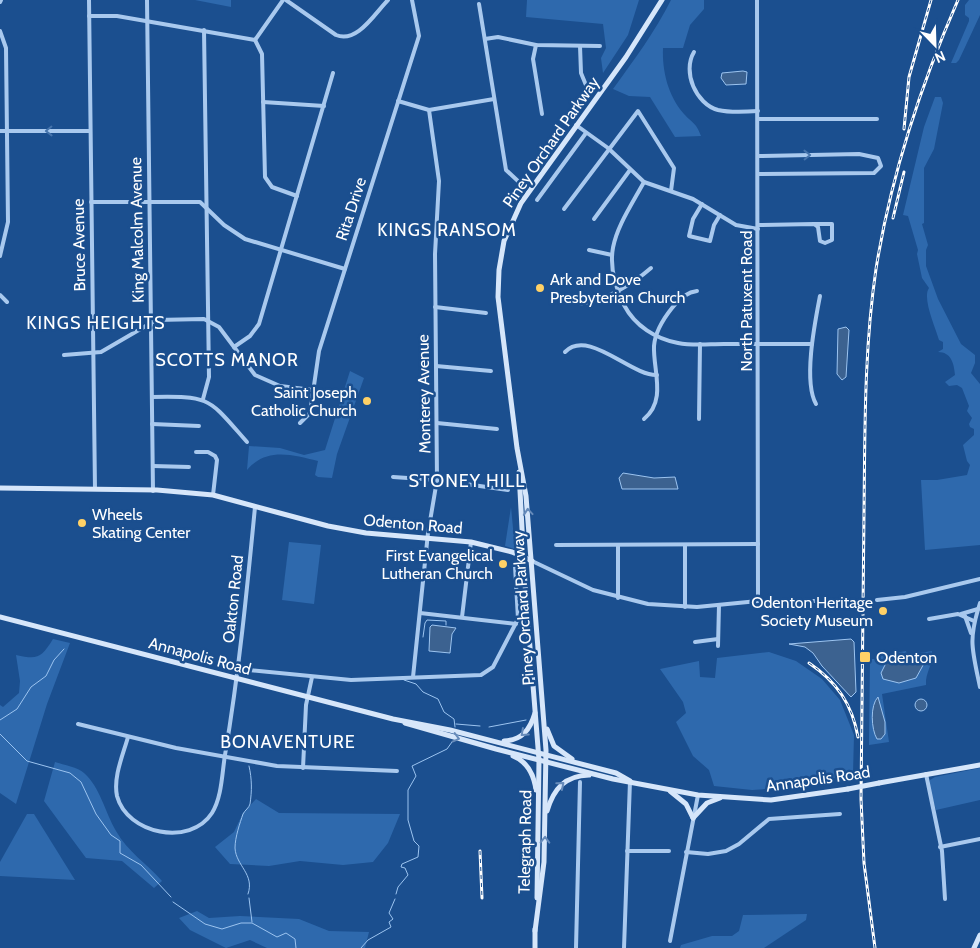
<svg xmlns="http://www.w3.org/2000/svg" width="980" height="948" font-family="Cabin,sans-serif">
<rect width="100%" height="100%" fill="#1b4f8f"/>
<g fill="#2e69ad">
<path d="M195 0H231V7Z"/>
<path d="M527 0H639L628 35 603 73 601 58 606 48 603 24 526 17Z"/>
<path d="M671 0H704V9L690 25 683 48H663C662 71 668 96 684 114 692 123 696 122 701 136L675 137 650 97 629 96 613 89C634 60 655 32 671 0Z"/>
<path d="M969 0H980V15L959 60 956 63H951L969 21V18L965 15V5Z"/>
<path d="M935 97H941L943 103 934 149 924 168V223L922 224 928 245 926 250V266L938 299 961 344 975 355V363L971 373 980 384V545L925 550 921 480H937L967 475 970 465 967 461 963 445 974 435V429L970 427 969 424 972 418 967 411 969 406 962 388 957 385 949 386 945 382 955 375C954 363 951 352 938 352L943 349V342L939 340C935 326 922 298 929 288L922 278 917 254 918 250 908 216 903 215 924 127Z"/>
<path d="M350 371 364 378 337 454 332 478 318 477 315 475 318 461C292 455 267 447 247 470L249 446 280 448 304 455 325 450Z"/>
<path d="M511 507 515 549 505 546Z"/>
<path d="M289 542 321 545 314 604 282 600Z"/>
<path d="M53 639 70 643 47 704 16 804 0 793V705L3 707 19 693 20 681 16 655C38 660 41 658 53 639Z"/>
<path d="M906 651 907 655 932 651C934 664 925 672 926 685L882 694 889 742 869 745 870 659H878L879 656Z"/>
<path d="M769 652 796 661 822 679 840 700 854 735 853 774 795 787 752 790 714 786 709 770 693 756 676 722 686 713 683 702 660 669 699 661 700 677 715 678 717 658Z"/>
<path d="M55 762C64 765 78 767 84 773 100 787 105 812 116 831 128 852 146 863 162 881L154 888 122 861 86 858 44 801Z"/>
<path d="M980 768V800L936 810 929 786 930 780 935 777Z"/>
<path d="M256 799 279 813 400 814 388 843 373 862 343 865 300 861 269 866 230 864 215 847 234 832 243 813Z"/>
<path d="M27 814H34L75 880 0 876V862Z"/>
<path d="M197 911 209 918 240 916 299 919 329 931 369 932 365 948H267L250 940 226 948 190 930 179 918Z"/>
<path d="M807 914 806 920 764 948H680L681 945 712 936H732L739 931 743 915Z"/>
</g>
<g fill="#3c6290" stroke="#9cc4f0">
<path d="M743 71 747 72 746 84 726 85 721 78 722 73Z"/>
<path d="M846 327 849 330 846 377 842 380 837 374 838 329Z"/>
<path d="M623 473 654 478 675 477 678 489H622L619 478Z"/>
<path d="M432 625 456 628 452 634 450 653 429 651 430 627Z"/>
<path d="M851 639 854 642 856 692 851 697 822 666 813 653 805 647 789 644Z"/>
<path d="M904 656H924L927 658 916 678 899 683 883 679 881 673 888 659Z"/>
<path d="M878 697 885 722V734L881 739H877C871 729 870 705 878 697Z"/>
<circle cx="921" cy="705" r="6"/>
</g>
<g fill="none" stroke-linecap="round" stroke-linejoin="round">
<g stroke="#9cc4f0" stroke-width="1">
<path d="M423 637 425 623 427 620 446 621V625"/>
<path d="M404 680 416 684 423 692 438 699 444 712 454 719 455 727"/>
<path d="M0 720 17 709 31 687 46 676 54 660 64 649"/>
<path d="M456 724 480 726"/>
<path d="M489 727 526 720"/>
<path d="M0 734 27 761 70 773 81 782 96 814 111 835 120 841V853L141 865 171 897"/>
<path d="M248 894C255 874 236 866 235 848 235 837 240 823 243 814 245 810 249 808 250 804 252 791 252 779 249 766"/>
<path d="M396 894 398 887 408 875 405 868 401 867 402 864 418 857 419 846 414 841 408 820V790L416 776 412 766 447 749 452 742"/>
<path d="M249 898 252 922"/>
<path d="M173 902 205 924 222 929 241 923H252L277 937 286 933 295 939 296 948"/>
<path d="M361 948 368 940 391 927 389 922 393 919 389 913 395 899"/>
</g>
<g stroke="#a9c9ee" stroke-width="4">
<path d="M89 0 95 489"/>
<path d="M147 0 153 491"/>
<path d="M286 0 336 35C357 44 375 13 388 0"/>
<path d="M757 0 758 601"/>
<path d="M0 2 1 0"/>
<path d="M479 4 506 170 519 182"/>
<path d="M89 16H117L255 40 262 54 265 177 272 187 297 196"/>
<path d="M0 31 6 48 8 222 0 256"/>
<path d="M485 39 498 37 536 45 600 46"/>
<path d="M255 40 283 0"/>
<path d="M536 45 533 59 542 114"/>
<path d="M580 46 581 73 588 90"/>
<path d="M694 52C682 72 696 104 718 110 731 113 745 112 758 111"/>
<path d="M398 101 429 110 494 99"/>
<path d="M263 102 324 106"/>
<path d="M758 119H877"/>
<path d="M576 125 608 148 644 182 693 199 736 225 758 229"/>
<path d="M0 131H90"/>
<path d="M758 156 859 154 878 158 881 166 874 173 758 174"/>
<path d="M644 182C618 229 598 252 624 305 635 326 656 339 678 343 693 346 709 344 724 344 753 344 783 344 812 344"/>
<path d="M537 200 586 133"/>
<path d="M91 202H200L224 225 245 239 345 269"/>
<path d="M702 204 693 219 689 236 710 241 714 225 720 215"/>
<path d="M564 209 638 111 674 168 671 191"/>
<path d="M594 219 630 170"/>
<path d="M758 225 814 224 818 227 820 241 825 243 832 240V224H814"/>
<path d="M589 250 612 255"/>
<path d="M0 295 7 302"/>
<path d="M579 303C600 305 635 282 651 268"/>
<path d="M435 307 486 313"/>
<path d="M234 347 250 336 259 324 333 73"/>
<path d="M565 352C588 328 631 376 657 375"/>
<path d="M64 355 101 352 156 320 204 319 219 327 255 375 280 386 313 390"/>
<path d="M436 366 491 371"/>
<path d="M152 397C212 396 208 398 247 442"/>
<path d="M203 399 209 377 204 30"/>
<path d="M816 404C803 381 815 322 820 296"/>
<path d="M644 419C667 400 653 371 654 346 655 333 664 318 672 308 679 299 687 292 697 291"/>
<path d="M699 419 700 344"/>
<path d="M300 423 310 413 319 351 419 36 412 0"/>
<path d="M437 423 497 429"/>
<path d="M152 424 199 426"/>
<path d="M196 452H208L215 456 217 460 213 495"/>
<path d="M153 466 189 467"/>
<path d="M393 477 437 480 508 490"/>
<path d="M556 545 758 544"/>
<path d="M618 545V598"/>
<path d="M685 545V607"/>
<path d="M532 561 593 590 648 604 697 607 758 601H817"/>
<path d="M877 600 905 597 980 579"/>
<path d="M980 603C968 640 972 649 980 687"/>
<path d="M420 613 516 624"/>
<path d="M961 614 978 609"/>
<path d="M965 616 971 633"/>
<path d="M462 617 471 542"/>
<path d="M929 619 958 614 974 621"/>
<path d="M695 642 718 639"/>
<path d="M718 646 719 605"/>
<path d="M239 669 351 680 481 675 493 667 518 619 515 566"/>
<path d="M413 677 428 533 437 480 435 254 439 181 429 110"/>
<path d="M78 724 176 748 277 766 397 771"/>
<path d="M128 737C123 755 113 777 117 796 127 834 190 847 212 813 222 797 222 773 225 755 239 672 247 590 255 507"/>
<path d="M303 768 306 705 312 677"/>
<path d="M926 774 942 851 945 899"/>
<path d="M940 847 980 839"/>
<path d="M627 851H669"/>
<path d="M686 852 708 854 726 851 739 844 769 819 840 814"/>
<path d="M670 941 698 795"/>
<path d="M576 948 580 782"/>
<path d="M624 948 630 781"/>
</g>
<g stroke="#d6e6fa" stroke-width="5">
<path d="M519 472 525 585 539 760 537 898"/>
<path d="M0 488 157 490 213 495 328 526 366 533 471 542 512 552 532 561"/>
<path d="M0 617 393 719 450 730 616 773 630 781"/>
<path d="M405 723 496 749 613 779 698 795 771 800 848 789"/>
<path d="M547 729 554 746 572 759"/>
<path d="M504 741C522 740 530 730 535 713"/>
<path d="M513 756C528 762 534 775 536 790"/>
<path d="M879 783 980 765"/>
<path d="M670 791 686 804 693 818"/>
<path d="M547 811C554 788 565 776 589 775"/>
<path d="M693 818 707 803 720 798"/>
<path d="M535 931 544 862 546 750 526 496 517 448 498 297 499 270 504 241 521 203 626 57 662 0"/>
<path d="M535 948V929"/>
<path d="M974 948 980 935"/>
</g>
<defs>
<g id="rail">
<path d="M904 129 909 77 931 0"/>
<path d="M893 218 904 172"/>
<path d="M809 663C837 682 852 704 858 737"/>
<path d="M480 851 482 898"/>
<path d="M875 948 864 863 861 799C862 704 863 608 864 513 865 431 864 350 876 269 891 175 920 87 958 0"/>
</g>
</defs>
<use href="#rail" stroke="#fff" stroke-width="3"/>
<use href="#rail" stroke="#1b4f8f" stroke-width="1" stroke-dasharray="4" stroke-linecap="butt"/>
<path stroke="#d6e6fa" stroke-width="5" d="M848 789 879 783"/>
</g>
<defs><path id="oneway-chevron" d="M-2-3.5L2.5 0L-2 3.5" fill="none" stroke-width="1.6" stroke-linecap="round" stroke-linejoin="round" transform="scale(1.25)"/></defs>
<g stroke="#4674ac">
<use href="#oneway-chevron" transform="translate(49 131) rotate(179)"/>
<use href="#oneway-chevron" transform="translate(807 155) rotate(-1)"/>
</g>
<g stroke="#668bba">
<use href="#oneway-chevron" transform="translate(528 512) rotate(-95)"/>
<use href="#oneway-chevron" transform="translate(524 733) rotate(138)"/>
<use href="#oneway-chevron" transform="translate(456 738) rotate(15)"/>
<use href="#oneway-chevron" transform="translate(561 785) rotate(-40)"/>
<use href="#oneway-chevron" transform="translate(545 840) rotate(-89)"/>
</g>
<g fill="#ffd166" stroke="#1b4f8f" stroke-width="2">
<circle cx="540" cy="288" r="5"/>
<circle cx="367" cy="401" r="5"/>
<circle cx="82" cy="523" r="5"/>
<circle cx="503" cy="564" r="5"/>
<circle cx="883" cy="611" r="5"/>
<rect x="859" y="651" width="12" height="12" rx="2.5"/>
</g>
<g text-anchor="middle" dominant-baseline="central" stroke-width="5" stroke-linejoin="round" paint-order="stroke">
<g font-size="16" fill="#fff" stroke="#1b4f8f">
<text transform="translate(551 142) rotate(-55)">Piney Orchard Parkway</text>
<text transform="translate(351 209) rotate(-72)">Rita Drive</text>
<text transform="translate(137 230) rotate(-91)">King Malcolm Avenue</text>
<text transform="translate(79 245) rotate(-91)">Bruce Avenue</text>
<text transform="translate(746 301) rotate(-90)">North Patuxent Road</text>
<text transform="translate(424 394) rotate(-91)">Monterey Avenue</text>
<text transform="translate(413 524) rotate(5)">Odenton Road</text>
<text transform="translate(233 599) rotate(-84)">Oakton Road</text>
<text transform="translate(523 608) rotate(-94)">Piney Orchard Parkway</text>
<text transform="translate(200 656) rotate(15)">Annapolis Road</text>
<text transform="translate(818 779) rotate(-8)">Annapolis Road</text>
<text transform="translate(525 842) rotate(-89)">Telegraph Road</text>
</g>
<g font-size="16" fill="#fff" stroke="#1b4f8f" text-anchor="start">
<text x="550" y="279">Ark and Dove<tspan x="550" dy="18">Presbyterian Church</tspan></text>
<text x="357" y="392" text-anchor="end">Saint Joseph<tspan x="357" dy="18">Catholic Church</tspan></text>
<text x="92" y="514">Wheels<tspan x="92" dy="18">Skating Center</tspan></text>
<text x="493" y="555" text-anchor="end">First Evangelical<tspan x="493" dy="18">Lutheran Church</tspan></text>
<text x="873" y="602" text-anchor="end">Odenton Heritage<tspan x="873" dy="18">Society Museum</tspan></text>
<text x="876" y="657">Odenton</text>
</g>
<g font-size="18" letter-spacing="1" fill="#fff" stroke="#1b4f8f">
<text x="447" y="230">KINGS RANSOM</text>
<text x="96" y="323">KINGS HEIGHTS</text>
<text x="227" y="360">SCOTTS MANOR</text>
<text x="467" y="481">STONEY HILL</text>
<text x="288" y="742">BONAVENTURE</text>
</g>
</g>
<g transform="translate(935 45) rotate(157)" stroke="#1b4f8f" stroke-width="4" paint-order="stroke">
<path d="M0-4L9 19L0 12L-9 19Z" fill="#ffffff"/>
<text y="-8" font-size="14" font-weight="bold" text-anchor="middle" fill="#ffffff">N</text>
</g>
</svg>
